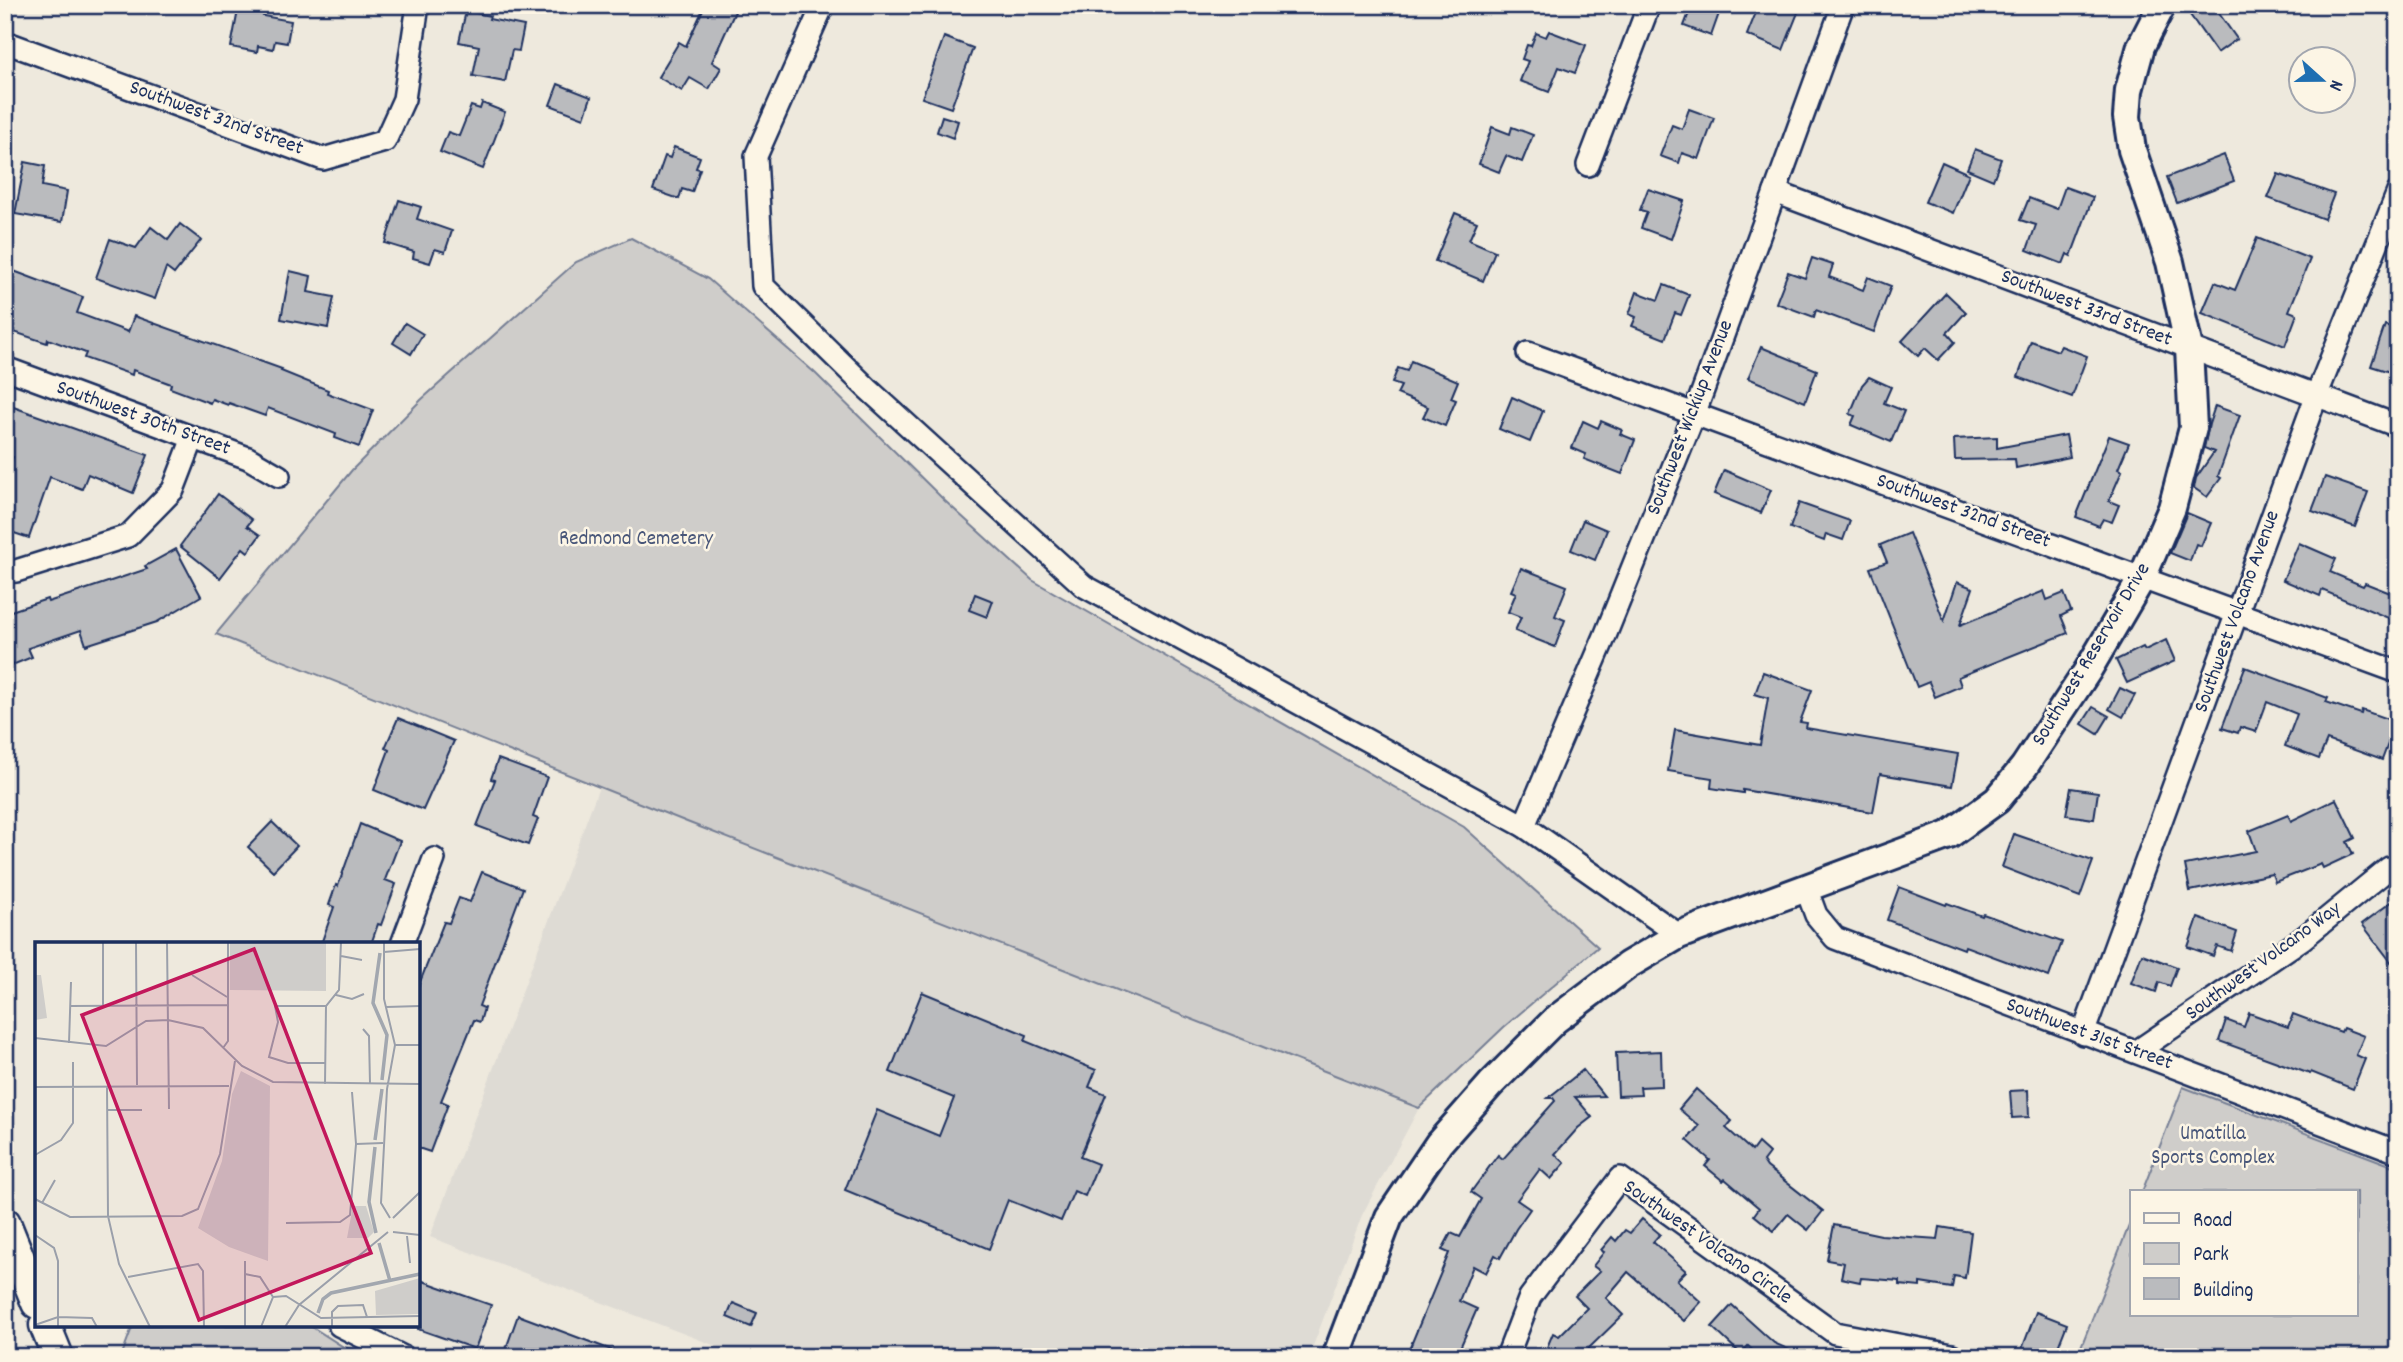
<svg xmlns="http://www.w3.org/2000/svg" width="2403" height="1362" font-family="Dekko,sans-serif">
<rect width="100%" height="100%" fill="#eee9dd"/>
<filter id="ink" filterUnits="userSpaceOnUse"><feTurbulence type="fractalNoise" baseFrequency=".0143" numOctaves="2"/><feDisplacementMap in="SourceGraphic" scale="14" xChannelSelector="R" yChannelSelector="G"/><feConvolveMatrix kernelMatrix="1 2 1 2 8 2 1 2 1" color-interpolation-filters="sRGB"/></filter>
<g filter="url(#ink)">
<path fill="#dedbd4" d="M599 787 1419 1108 1362 1215 1309 1357H745L430 1237Z"/>
<g fill="#cfcdca" stroke="#757e94" stroke-width="2">
<path d="M631 238 708 279 815 373 945 501 1032 580 1464 827 1598 947 1504 1027 1419 1108 687 822 216 634 352 470 421 400 576 262Z"/>
<path d="M2183 1087 2398 1168V1357H2077L2132 1218V1315H2356V1192H2142Z"/>
<path d="M133 1325H309L342 1346 368 1357H121Z"/>
</g>
<g fill="#babbbe" stroke="#1b2f5e" stroke-width="2">
<path d="M239 5H265L263 16 291 21 287 43 275 41 273 49 258 46 257 52 231 47Z"/>
<path d="M705 5H738L712 62 721 68 709 89 690 78 682 91 658 77 679 42 686 46Z"/>
<path d="M1692 5H1722L1711 36 1684 26Z"/>
<path d="M1759 5H1801L1783 50 1747 35Z"/>
<path d="M2198 5H2213L2237 39 2217 53 2188 12Z"/>
<path d="M466 11 490 16 489 19 524 26 519 51 512 50 505 82 473 76 479 46 459 42Z"/>
<path d="M1549 31 1586 45 1575 73 1559 67 1549 92 1520 81 1528 61 1522 59 1527 45 1531 46 1536 33 1546 37Z"/>
<path d="M944 37 973 48 951 108 922 98Z"/>
<path d="M558 84 591 97 584 118 550 105Z"/>
<path d="M482 103 505 112 483 169 440 152 448 132 459 136 471 106 480 109Z"/>
<path d="M1689 109 1714 118 1699 159 1682 153 1679 163 1660 156 1672 125 1682 129Z"/>
<path d="M942 116 958 121 953 138 937 132Z"/>
<path d="M1492 127 1510 134 1512 127 1533 135 1522 162 1506 156 1499 172 1479 164Z"/>
<path d="M674 147 700 157 696 168 700 169 692 192 682 189 679 199 653 190 665 156 670 158Z"/>
<path d="M1975 149 2001 159 1993 180 1967 169Z"/>
<path d="M2224 155 2234 181 2177 203 2167 177Z"/>
<path d="M25 162 45 166 42 186 67 191 62 222 15 214Z"/>
<path d="M1942 162 1969 174 1953 213 1925 202Z"/>
<path d="M2278 174 2334 194 2324 219 2268 198Z"/>
<path d="M2065 187 2093 197 2071 256 2067 254 2063 264 2027 250 2036 225 2020 220 2029 198 2057 209Z"/>
<path d="M1648 189 1684 201 1671 239 1641 228 1647 212 1640 210Z"/>
<path d="M399 200 421 207 417 219 452 231 445 252 435 249 430 263 413 258 414 252 385 243Z"/>
<path d="M1455 213 1477 222 1469 240 1495 251 1483 281 1435 261Z"/>
<path d="M180 224 201 240 174 274 166 268 155 299 96 278 110 239 136 248 151 227 168 240Z"/>
<path d="M2257 238 2310 259 2289 311 2297 314 2285 346 2202 313 2215 282 2235 290Z"/>
<path d="M1812 258 1833 265 1829 277 1863 290 1868 277 1891 286 1874 332 1816 310 1814 317 1776 303 1788 272 1805 278Z"/>
<path d="M11 270 83 297 77 313 128 332 134 316 282 369 281 371 328 390 327 393 373 410 359 447 335 438 336 434 268 408 265 416 229 403 228 405 212 399 210 403 170 388 171 384 133 370 132 375 84 358 86 353 48 339 47 343 8 330 10 325 5 324V285Z"/>
<path d="M290 271 311 276 308 292 334 297 328 328 281 319Z"/>
<path d="M1664 285 1689 295 1681 315 1675 313 1665 339 1632 326 1636 317 1629 314 1637 292 1658 300Z"/>
<path d="M1946 293 1966 312 1947 333 1955 342 1938 360 1925 348 1918 356 1902 341Z"/>
<path d="M405 323 423 334 411 354 393 343Z"/>
<path d="M2385 325 2398 330V360L2393 373 2371 366Z"/>
<path d="M2031 341 2058 351 2061 346 2087 356 2072 397 2018 377Z"/>
<path d="M1761 347 1817 370 1805 402 1748 378Z"/>
<path d="M1411 361 1458 381 1451 398 1456 400 1445 426 1423 417 1428 407 1397 394 1401 386 1392 383 1398 368 1407 371Z"/>
<path d="M1869 377 1891 387 1884 403 1904 411 1891 442 1851 425 1855 416 1850 414 1862 385Z"/>
<path d="M1512 397 1543 411 1530 442 1499 429Z"/>
<path d="M5 404 148 455 133 493 88 474 82 489 50 477 29 538 5 530V478L13 457 5 454Z"/>
<path d="M2215 406 2240 415 2218 476 2221 478 2207 497 2194 488 2196 478 2214 452 2204 448 2209 424Z"/>
<path d="M1583 421 1598 428 1601 421 1622 430 1620 434 1635 440 1622 474 1584 459 1586 454 1572 448Z"/>
<path d="M2066 435 2070 457 2016 468 2015 459 1955 460 1954 439 1997 437V448Z"/>
<path d="M2109 436 2129 443 2118 469 2122 471 2109 501 2119 505 2112 522 2103 519 2099 526 2076 517Z"/>
<path d="M1724 470 1771 490 1761 513 1714 494Z"/>
<path d="M2325 477 2368 492 2355 527 2312 511Z"/>
<path d="M218 494 252 520 247 526 260 535 248 552 243 548 220 578 180 546Z"/>
<path d="M1799 503 1850 521 1843 540 1826 534 1824 541 1790 528Z"/>
<path d="M2187 513 2211 523 2201 546 2196 544 2190 561 2170 553Z"/>
<path d="M1583 520 1607 530 1595 560 1571 550Z"/>
<path d="M1909 533 1944 621 1957 582 1973 588 1960 625 2044 591 2047 600 2064 593 2071 611 2061 616 2068 633 1958 677 1961 686 1935 697 1929 682 1917 687 1870 568 1887 562 1880 545Z"/>
<path d="M2299 543 2336 559 2330 572 2363 586 2365 583 2398 596V609L2393 620 2322 590 2320 596 2283 580Z"/>
<path d="M176 549 201 596 157 622 86 645 81 630 28 648 32 657 5 668V613L47 599 48 602 147 569 145 566Z"/>
<path d="M1521 568 1567 586 1555 616 1565 620 1555 647 1515 631 1521 617 1508 612 1516 593 1511 591Z"/>
<path d="M975 594 993 601 987 617 969 610Z"/>
<path d="M2166 640 2175 661 2127 683 2116 660 2143 647 2145 650Z"/>
<path d="M2245 667 2328 698 2326 702 2361 714 2362 710 2396 722 2382 760 2327 740 2319 759 2285 746 2297 714 2267 702 2256 732 2240 727 2238 733 2222 728Z"/>
<path d="M1763 672 1812 690 1800 722 1807 723 1806 728 1958 754 1952 786 1880 774 1873 812 1743 790V793L1711 788 1712 778 1668 771 1675 730 1760 745 1768 698 1755 694Z"/>
<path d="M2120 688 2135 695 2123 717 2109 709Z"/>
<path d="M2093 707 2109 716 2098 734 2082 724Z"/>
<path d="M398 718 454 741 423 810 374 790 389 750 385 748Z"/>
<path d="M498 759 547 777 533 817 538 819 528 845 477 826 495 780 491 779Z"/>
<path d="M2071 788 2098 792 2094 819 2066 815Z"/>
<path d="M2336 799 2355 838 2347 842 2353 854 2323 868 2321 864 2275 882 2272 874 2190 891 2185 865 2256 851 2249 831 2288 815 2291 821Z"/>
<path d="M272 822 297 846 273 871 248 847Z"/>
<path d="M360 824 400 841 385 880 396 884 381 925 378 924 371 944H321L334 907 329 905 336 885 338 886Z"/>
<path d="M2014 834 2093 861 2080 897 2002 867Z"/>
<path d="M482 872 523 888 479 1006 484 1008 480 1022 474 1020 441 1101 448 1104 430 1152 418 1148V987L444 922 449 923 459 898 470 902Z"/>
<path d="M1899 887 1946 905 1947 903 1982 916 1983 914 2062 942 2049 977 1965 946 1964 949 1887 920Z"/>
<path d="M2398 897V971L2362 924Z"/>
<path d="M2198 918 2237 932 2231 951 2217 946 2213 956 2188 947Z"/>
<path d="M2142 954 2177 967 2170 986 2159 982 2156 992 2131 983Z"/>
<path d="M922 992 1027 1035 1025 1041 1096 1070 1089 1087 1106 1094 1080 1157 1098 1164 1085 1196 1074 1191 1061 1221 1008 1200 989 1249 845 1190 877 1110 939 1136 954 1098 890 1072Z"/>
<path d="M2249 1013 2288 1027 2293 1014 2341 1032 2343 1028 2364 1036 2356 1055 2365 1059 2353 1089 2311 1072 2310 1074 2219 1041 2226 1020 2244 1027Z"/>
<path d="M1661 1051 1662 1086 1640 1087 1641 1095 1618 1096 1616 1053Z"/>
<path d="M1583 1070 1604 1096 1575 1097 1592 1117 1578 1128 1555 1154 1565 1163 1551 1179 1540 1169 1517 1200 1530 1209 1516 1229 1500 1258 1495 1255 1486 1273 1473 1266 1459 1301 1477 1309 1456 1357H1406L1449 1253 1442 1250 1451 1233 1460 1237 1481 1199 1471 1192 1498 1155 1503 1159 1555 1101 1553 1098H1548Z"/>
<path d="M1696 1089 1732 1121 1726 1128 1752 1151 1758 1143 1769 1153 1763 1161 1767 1167 1823 1211 1808 1230 1788 1214 1774 1231 1754 1215 1759 1208 1725 1179 1723 1181 1705 1166 1710 1160 1687 1140 1699 1126 1679 1109Z"/>
<path d="M2028 1090 2029 1117 2012 1118 2010 1091Z"/>
<path d="M1642 1219 1660 1234 1653 1242 1686 1271 1677 1280 1701 1302 1684 1321 1628 1272 1606 1298 1623 1315 1589 1348 1586 1357H1555L1545 1352 1553 1333 1559 1336 1587 1308 1575 1296 1600 1271 1593 1266 1604 1252 1601 1250 1612 1237 1616 1241 1625 1230 1630 1233Z"/>
<path d="M1834 1225 1881 1235 1938 1239 1940 1227 1971 1232 1965 1278 1954 1276 1952 1288 1920 1283V1287L1900 1285V1281L1861 1278 1860 1282 1841 1278 1844 1263 1827 1260Z"/>
<path d="M423 1281 491 1305 475 1349 418 1329V1295Z"/>
<path d="M733 1303 757 1313 751 1327 727 1317Z"/>
<path d="M1732 1305 1774 1343 1805 1357H1760L1748 1346 1741 1354 1712 1327Z"/>
<path d="M2036 1312 2067 1324 2054 1357H2019Z"/>
<path d="M518 1315 625 1355V1357H503Z"/>
</g>
<g fill="none" stroke-linecap="round" stroke-linejoin="round">
<defs>
<g id="minor">
<path d="M823 5 756 156 763 286 868 389 1084 586 1524 826 1679 935"/>
<path d="M5 42 323 159 385 141 404 99 418 5"/>
<path d="M1588 165 1649 5"/>
<path d="M1775 192 2398 426"/>
<path d="M1528 353 2398 672"/>
<path d="M5 368 248 458 279 476"/>
<path d="M5 572 16 571 128 536 173 490 193 438"/>
<path d="M1524 826 1605 636 1694 415 1843 5"/>
<path d="M1806 888 1816 915 1835 938 2398 1152"/>
<path d="M402 944 434 859"/>
<path d="M2083 1034 2317 394 2398 192"/>
<path d="M2136 1052 2302 939 2389 868"/>
<path d="M339 1325 403 1357"/>
<path d="M1507 1357 1530 1297 1620 1178 1835 1333 1952 1355 1951 1357"/>
</g>
<path id="tertiary" d="M1336 1357 1389 1217 1439 1143 1491 1084 1555 1020 1628 965 1679 935 1949 835 1997 800 2024 767 2088 670 2142 578 2172 508 2193 428 2189 348 2170 262 2132 150 2127 117 2129 90 2141 46 2162 5"/>
<g id="secondary">
<path d="M5 1223 37 1303"/>
<path d="M45 1325 58 1357"/>
</g>
</defs>
<use href="#minor" stroke="#1b2f5e" stroke-width="26"/>
<use href="#tertiary" stroke="#1b2f5e" stroke-width="32"/>
<use href="#secondary" stroke="#1b2f5e" stroke-width="35"/>
<use href="#minor" stroke="#fcf5e5" stroke-width="21"/>
<use href="#tertiary" stroke="#fcf5e5" stroke-width="26"/>
<use href="#secondary" stroke="#fcf5e5" stroke-width="30"/>
</g>
</g>
<g text-anchor="middle" dominant-baseline="central" stroke-width="5" stroke-linejoin="round" paint-order="stroke">
<g font-size="21" fill="#1b2f5e" stroke="#fcf5e5">
<text transform="translate(216 119) rotate(20)">Southwest 32nd Street</text>
<text transform="translate(2086 309) rotate(21)">Southwest 33rd Street</text>
<text transform="translate(1691 418) rotate(-69)">Southwest Wickiup Avenue</text>
<text transform="translate(143 419) rotate(20)">Southwest 30th Street</text>
<text transform="translate(1963 512) rotate(20)">Southwest 32nd Street</text>
<text transform="translate(2238 612) rotate(-70)">Southwest Volcano Avenue</text>
<text transform="translate(2092 655) rotate(-59)">Southwest Reservoir Drive</text>
<text transform="translate(2264 962) rotate(-36)">Southwest Volcano Way</text>
<text transform="translate(2089 1035) rotate(20)">Southwest 31st Street</text>
<text transform="translate(1707 1243) rotate(35)">Southwest Volcano Circle</text>
</g>
<g font-size="21" fill="#485679" stroke="#fcf5e5">
<text x="636" y="540">Redmond Cemetery</text>
<text x="2213" y="1135">Umatilla<tspan x="2213" dy="24">Sports Complex</tspan></text>
</g>
</g>
<g transform="translate(35 942)">
<rect width="385" height="385" fill="#eee9dd"/>
<path d="M195 0H291V49L195 48ZM0 33H6L12 76 0 78ZM206 129 235 144 233 319 194 305 163 286 187 219 197 152ZM318 264H331L339 290 333 296H312ZM385 336V372L341 373 340 349Z" fill="#cfcdca"/>
<path fill="none" stroke="#a2a7af" stroke-width="3.5" d="M345 11 338 61 352 93 347 138M340 198 347 147M340 205 334 260 341 291M344 301 355 339M283 371 288 357 296 351 385 332"/>
<path fill="none" stroke="#9a9faa" stroke-width="2" d="M68 0V64M101 0 102 143M132 0 134 167M349 0V57L360 103 352 147 346 261 355 276M349 10 385 7M306 14 327 18M157 33 192 55M301 53 317 57 329 52M36 64 193 63M351 65 385 64M328 87 334 94 335 142M0 96 71 104 111 79 133 78 168 86 207 124 238 140 385 142M34 101 36 40M360 103H385M188 106 193 99V0M290 121H253L234 115 243 80 240 64H291M290 142 291 64 304 48 306 0M72 144 73 274 84 322 115 385M0 145 194 144M73 168H107M321 202 348 201M0 213 26 198 38 181V120M0 257 35 275 147 274 163 267 185 212 200 119M7 261 20 238M358 276 385 250M251 281 305 280 315 273 321 202 317 150M358 290 385 293M0 293 19 306 23 319V385M372 294 375 321M210 332 225 335 238 355 226 385M93 335 163 322 168 329 169 385M238 355 251 354 286 376 385 374M0 383 23 375 57 376 62 385M210 385V319M250 385 264 363 353 290M297 385V370L303 364 328 363 332 375"/>
<path fill="#c2185b" fill-opacity="0.15" stroke="#c2185b" stroke-width="3.5" d="M219 7 336 311 164 378 47 73Z"/>
<rect width="385" height="385" fill="none" stroke="#1b2f5e" stroke-width="3.5"/>
</g>
<rect width="2403" height="1362" fill="none" stroke="#fcf5e5" stroke-width="28"/>
<rect x="14" y="14" width="2375" height="1334" fill="none" stroke="#1b2f5e" stroke-width="2.5" filter="url(#ink)"/>
<rect x="2130" y="1190" width="228" height="126" fill="#fcf5e5" stroke="#a2a6af" stroke-width="2"/>
<rect x="2144" y="1213" width="35" height="10" fill="#fcf5e5" stroke="#a2a6af" stroke-width="2"/>
<text x="2193" y="1226" font-size="21" fill="#1b2f5e">Road</text>
<rect x="2144" y="1243" width="35" height="21" fill="#cfcdca" stroke="#a2a6af" stroke-width="2"/>
<text x="2193" y="1260" font-size="21" fill="#1b2f5e">Park</text>
<rect x="2144" y="1278" width="35" height="21" fill="#babbbe" stroke="#a2a6af" stroke-width="2"/>
<text x="2193" y="1296" font-size="21" fill="#1b2f5e">Building</text>
<g transform="translate(2322 80) rotate(111)"><circle r="33" fill="#fcf5e5" stroke="#a2a6af" stroke-width="2"/>
<path d="M0-5L12 26L0 18L-12 26Z" fill="#1f6fb2"/>
<text y="-10" font-size="19" font-weight="bold" text-anchor="middle" fill="#1b2f5e">N</text>
</g>
</svg>
